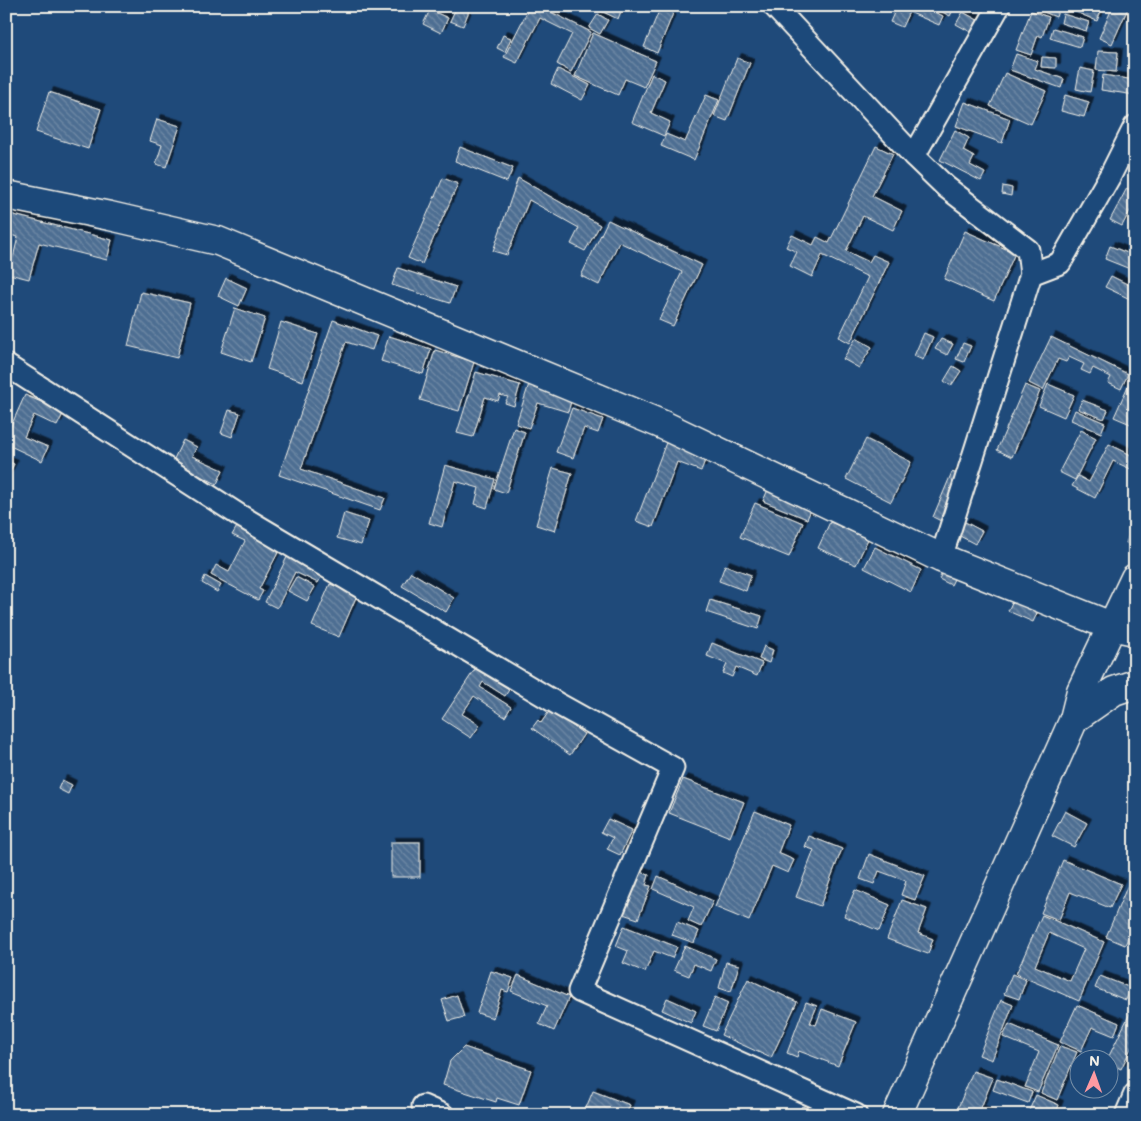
<svg xmlns="http://www.w3.org/2000/svg" width="1141" height="1121" font-family="Mali,sans-serif">
<defs>
<pattern id="building-back-hatch" width="6" height="6" patternUnits="userSpaceOnUse" patternTransform="scale(1.25)"><rect width="6" height="6" fill="#4d6e92"/><path d="M-1 5l2 2M0 0l6 6M5-1l2 2" fill="none" stroke="#708aa6"/></pattern>
<filter id="shadow"><feDropShadow dx="4.5" dy="-4.5" stdDeviation="0" flood-color="#0009"/></filter>
</defs>
<rect width="100%" height="100%" fill="#1f4a7a"/>
<filter id="ink" filterUnits="userSpaceOnUse"><feTurbulence type="fractalNoise" baseFrequency=".02" numOctaves="2"/><feDisplacementMap in="SourceGraphic" scale="10" xChannelSelector="R" yChannelSelector="G"/><feConvolveMatrix kernelMatrix="1 2 1 2 8 2 1 2 1" color-interpolation-filters="sRGB"/></filter>
<g filter="url(#ink)">
<g fill="url(#building-back-hatch)" stroke="#f4f1e8" fill-rule="evenodd" filter="url(#shadow)">
<path d="M457 6H471L463 26 450 21Z"/>
<path d="M530 6H539L591 32 571 72 557 64 572 34 540 18 517 63 504 57Z"/>
<path d="M601 6H623L618 19 599 10Z"/>
<path d="M661 6H676L657 53 644 47Z"/>
<path d="M897 6H922L943 16 939 25 909 12 902 27 890 22Z"/>
<path d="M931 6H955L950 16Z"/>
<path d="M1034 6H1056L1059 8 1056 17 1034 8Z"/>
<path d="M1079 6H1103L1097 21 1076 12Z"/>
<path d="M1113 6H1129L1112 44 1099 38Z"/>
<path d="M430 10 448 18 441 33 423 24Z"/>
<path d="M1031 11 1049 17 1042 37 1038 35 1031 55 1016 50Z"/>
<path d="M963 12 983 23 976 35 956 24Z"/>
<path d="M598 14 608 20 600 34 589 28Z"/>
<path d="M1063 14 1089 22 1086 31 1061 23Z"/>
<path d="M1053 28 1083 37 1080 47 1050 38Z"/>
<path d="M593 33 656 61 644 87 625 79 618 95 575 76Z"/>
<path d="M503 35 511 38 505 52 497 48Z"/>
<path d="M1098 51 1118 52 1116 72 1096 70Z"/>
<path d="M1016 54 1038 61 1035 69 1064 79 1061 88 1010 70Z"/>
<path d="M1042 57 1056 58V68L1041 67Z"/>
<path d="M737 58 750 63 727 121 714 116Z"/>
<path d="M1080 68 1094 71 1090 92 1076 89Z"/>
<path d="M558 69 590 85 582 100 551 84Z"/>
<path d="M1005 73 1046 91 1031 124 990 106Z"/>
<path d="M652 74 665 80 651 113 670 122 664 136 632 122Z"/>
<path d="M1103 75 1135 80V95L1101 90Z"/>
<path d="M49 92 101 109 88 149 36 132Z"/>
<path d="M706 95 719 100 694 160 661 146 666 134 685 142Z"/>
<path d="M1065 95 1089 102 1084 117 1061 111Z"/>
<path d="M965 102 1010 119 1002 143 956 126Z"/>
<path d="M157 119 180 126 166 167 156 164 162 145 150 141Z"/>
<path d="M955 130 969 138 963 151 974 157 970 165 985 173 981 181 940 160Z"/>
<path d="M876 146 893 154 872 196 902 211 893 230 863 216 846 251 869 262 873 255 889 262 850 343 839 337 868 277 822 255 812 277 790 266 797 252 786 247 792 235 813 245 817 237 829 243Z"/>
<path d="M460 147 513 168 507 182 455 161Z"/>
<path d="M443 178 458 184 422 264 408 258Z"/>
<path d="M518 178 600 225 585 251 571 244 579 228 529 200 507 255 493 251Z"/>
<path d="M1003 186 1012 188 1011 196 1002 194Z"/>
<path d="M1127 188 1135 193V209L1132 207 1122 226 1110 220Z"/>
<path d="M6 213 112 240 107 260 39 243 29 279 9 274 18 237 6 234Z"/>
<path d="M608 220 702 265 673 326 659 320 682 272 619 242 599 285 581 276Z"/>
<path d="M965 231 1015 253 994 301 944 279Z"/>
<path d="M1110 246 1135 256V271L1105 259Z"/>
<path d="M398 268 456 287 450 303 392 285Z"/>
<path d="M1111 276 1135 288 1134 301 1105 287Z"/>
<path d="M226 278 247 288 239 306 218 296Z"/>
<path d="M141 292 190 303 177 358 128 346Z"/>
<path d="M235 308 265 318 251 362 221 352Z"/>
<path d="M333 320 377 336 372 350 346 342 301 469 385 498 380 510 279 475Z"/>
<path d="M281 322 318 334 303 381 267 369Z"/>
<path d="M924 333 933 337 923 360 914 356Z"/>
<path d="M389 336 431 349 423 374 381 361Z"/>
<path d="M1051 337 1128 374 1121 389 1108 383 1111 377 1093 368 1090 374 1081 370 1084 364 1069 357 1066 362 1058 359 1043 390 1029 383Z"/>
<path d="M856 338 872 347 859 368 843 359Z"/>
<path d="M941 339 953 344 947 355 935 349Z"/>
<path d="M963 343 971 346 964 362 956 359Z"/>
<path d="M435 350 474 362 459 411 420 400Z"/>
<path d="M953 366 961 371 951 386 944 381Z"/>
<path d="M476 372 520 385 514 406 505 403 508 397 500 395 498 401 485 397 473 437 457 433Z"/>
<path d="M1132 377 1135 378V426L1114 417Z"/>
<path d="M529 384 572 398 568 412 538 403 529 428 516 424Z"/>
<path d="M1048 384 1074 395 1064 417 1039 406Z"/>
<path d="M1025 385 1040 391 1012 457 997 450Z"/>
<path d="M25 395 64 412 57 426 34 415 24 437 48 447 42 461 6 444V437Z"/>
<path d="M1082 400 1108 410 1104 419 1078 409Z"/>
<path d="M572 408 603 419 598 433 584 428 573 458 556 452Z"/>
<path d="M229 410 240 413 232 437 221 433Z"/>
<path d="M1075 410 1105 423 1101 433 1071 420Z"/>
<path d="M514 428 525 432 506 493 494 489Z"/>
<path d="M1081 430 1096 438 1075 480 1059 472Z"/>
<path d="M866 439 911 462 891 502 846 479Z"/>
<path d="M183 440 197 447 192 456 223 470 217 484 172 463Z"/>
<path d="M667 440 707 455 701 471 677 462 653 527 636 521Z"/>
<path d="M1109 444 1135 457V471L1113 461 1095 498 1072 486 1078 476 1089 482Z"/>
<path d="M6 461 14 464 6 479Z"/>
<path d="M445 465 495 479 487 508 475 504 479 488 455 481 442 527 429 523Z"/>
<path d="M553 468 572 473 555 531 536 525Z"/>
<path d="M952 472 965 477 945 523 933 517Z"/>
<path d="M770 485 814 503 807 519 763 501Z"/>
<path d="M755 503 803 523 789 557 740 537Z"/>
<path d="M344 513 369 521 361 545 337 538Z"/>
<path d="M830 522 868 539 856 565 818 548Z"/>
<path d="M965 522 982 531 975 544 958 535Z"/>
<path d="M1133 522H1135V546L1126 543Z"/>
<path d="M238 525 281 547 259 589 263 591 258 600 211 575 216 565 229 572 245 541 232 535Z"/>
<path d="M875 547 921 570 911 592 864 568Z"/>
<path d="M289 553 324 571 318 583 295 572 277 608 265 602Z"/>
<path d="M725 565 751 575 746 591 719 581Z"/>
<path d="M944 569 956 575 951 585 939 579Z"/>
<path d="M411 572 454 598 446 612 402 586Z"/>
<path d="M205 576 221 585 217 592 202 583Z"/>
<path d="M296 577 315 587 307 601 288 591Z"/>
<path d="M330 584 357 595 339 637 312 626Z"/>
<path d="M1014 598 1039 609 1033 622 1008 611Z"/>
<path d="M710 600 762 616 758 629 706 612Z"/>
<path d="M712 643 762 663 757 676 736 667 732 677 723 673 727 664 707 656Z"/>
<path d="M764 646 773 650 769 663 759 659Z"/>
<path d="M479 663 512 685 505 696 483 682 480 687 511 707 505 717 474 696 462 714 480 725 471 738 442 719Z"/>
<path d="M550 710 584 734 570 755 532 728 538 720 541 723Z"/>
<path d="M683 779 744 802 730 837 669 813Z"/>
<path d="M62 780 72 785 68 794 58 789Z"/>
<path d="M755 811 789 825 778 853 794 860 788 873 772 866 749 921 715 907Z"/>
<path d="M1065 811 1087 823 1074 847 1052 836Z"/>
<path d="M608 819 632 830 620 855 607 849 613 838 601 832Z"/>
<path d="M809 836 842 849 820 906 796 897 814 850 805 847Z"/>
<rect x="391" y="842" width="29" height="35"/>
<path d="M869 854 925 876 915 900 901 895 906 881 879 871 874 884 860 879Z"/>
<path d="M1063 860 1121 884 1110 908 1070 892 1059 920 1041 913Z"/>
<path d="M638 871 649 875 646 885 651 886 638 919 623 914Z"/>
<path d="M658 876 713 901 701 927 688 921 694 907 653 889Z"/>
<path d="M1129 882 1135 884V923L1125 945 1106 937Z"/>
<path d="M855 890 890 905 879 931 844 916Z"/>
<path d="M902 900 927 909 918 933 933 939 928 954 887 939Z"/>
<path d="M1042 915 1104 942 1079 1001 1016 974ZM1049 933 1084 949 1070 981 1035 966Z"/>
<path d="M677 922 699 931 694 943 672 935Z"/>
<path d="M624 926 677 947 672 958 654 951 645 972 623 963 628 951 616 946Z"/>
<path d="M685 946 716 959 711 971 694 964 689 976 674 970Z"/>
<path d="M726 962 739 965 731 992 719 988Z"/>
<path d="M491 971 513 978 508 992 502 990 493 1018 477 1013Z"/>
<path d="M1012 974 1026 980 1019 999 1004 994Z"/>
<path d="M518 975 569 997 554 1031 539 1024 547 1006 511 991Z"/>
<path d="M1100 976 1131 988 1126 1000 1095 988Z"/>
<path d="M748 979 797 1002 771 1058 721 1035Z"/>
<path d="M457 995 464 1017 449 1021 442 1000Z"/>
<path d="M715 997 728 1003 716 1031 703 1026Z"/>
<path d="M667 998 696 1011 691 1023 662 1010Z"/>
<path d="M1001 1000 1013 1005 992 1060 979 1055Z"/>
<path d="M806 1002 817 1006 810 1023 816 1025 822 1009 856 1022 838 1066 799 1051 797 1057 787 1053Z"/>
<path d="M1135 1003V1040L1121 1069 1108 1063V1058Z"/>
<path d="M1077 1005 1119 1023 1114 1036 1092 1027 1081 1051 1060 1042Z"/>
<path d="M1009 1024 1058 1045 1038 1092 1025 1087 1039 1052 1003 1037Z"/>
<path d="M1060 1046 1077 1052 1057 1100 1041 1093Z"/>
<path d="M464 1047 531 1070 519 1105 497 1098 496 1102 443 1085 450 1061Z"/>
<path d="M973 1071 993 1078 980 1110 991 1115H955Z"/>
<path d="M997 1079 1032 1092 1028 1103 993 1090Z"/>
<path d="M593 1091 630 1105 626 1115H583Z"/>
<path d="M1036 1095 1059 1105 1055 1115H1027Z"/>
<path d="M802 1106 823 1115H798Z"/>
</g>
<g fill="none" stroke-linecap="round" stroke-linejoin="round">
<defs>
<g id="street">
<path d="M774 6 914 156 946 187 1028 250 1031 274 941 558"/>
<path d="M914 156 999 6"/>
<path d="M1031 274 1060 263 1111 174 1135 126"/>
<path d="M6 365 239 515 558 704 673 768 579 991 856 1115"/>
<path d="M423 1106 443 1115"/>
<path d="M1126 1115 1135 1094"/>
</g>
<g id="secondary">
<path d="M6 195 110 216 218 241 661 424 941 558 1111 626 1135 631"/>
<path d="M1074 719 1081 691 1135 578"/>
<path d="M897 1115 1074 719 1114 691 1135 684"/>
</g>
</defs>
<use href="#street" stroke="#f4f1e8" stroke-width="25"/>
<use href="#secondary" stroke="#f4f1e8" stroke-width="31"/>
<use href="#street" stroke="#1f4a7a" stroke-width="21"/>
<use href="#secondary" stroke="#1f4a7a" stroke-width="28"/>
</g>
</g>
<rect width="1141" height="1121" fill="none" stroke="#1f4a7a" stroke-width="25"/>
<rect x="12" y="12" width="1116" height="1096" fill="none" stroke="#f4f1e8" stroke-width="2" filter="url(#ink)"/>
<g transform="translate(1094 1074) rotate(2)"><circle r="24" fill="#1f4a7a" stroke="#748da6"/>
<path d="M0-4L9 19L0 12L-9 19Z" fill="#ff9aa2"/>
<text y="-8" font-size="14" font-weight="bold" text-anchor="middle" fill="#f4f1e8">N</text>
</g>
</svg>
